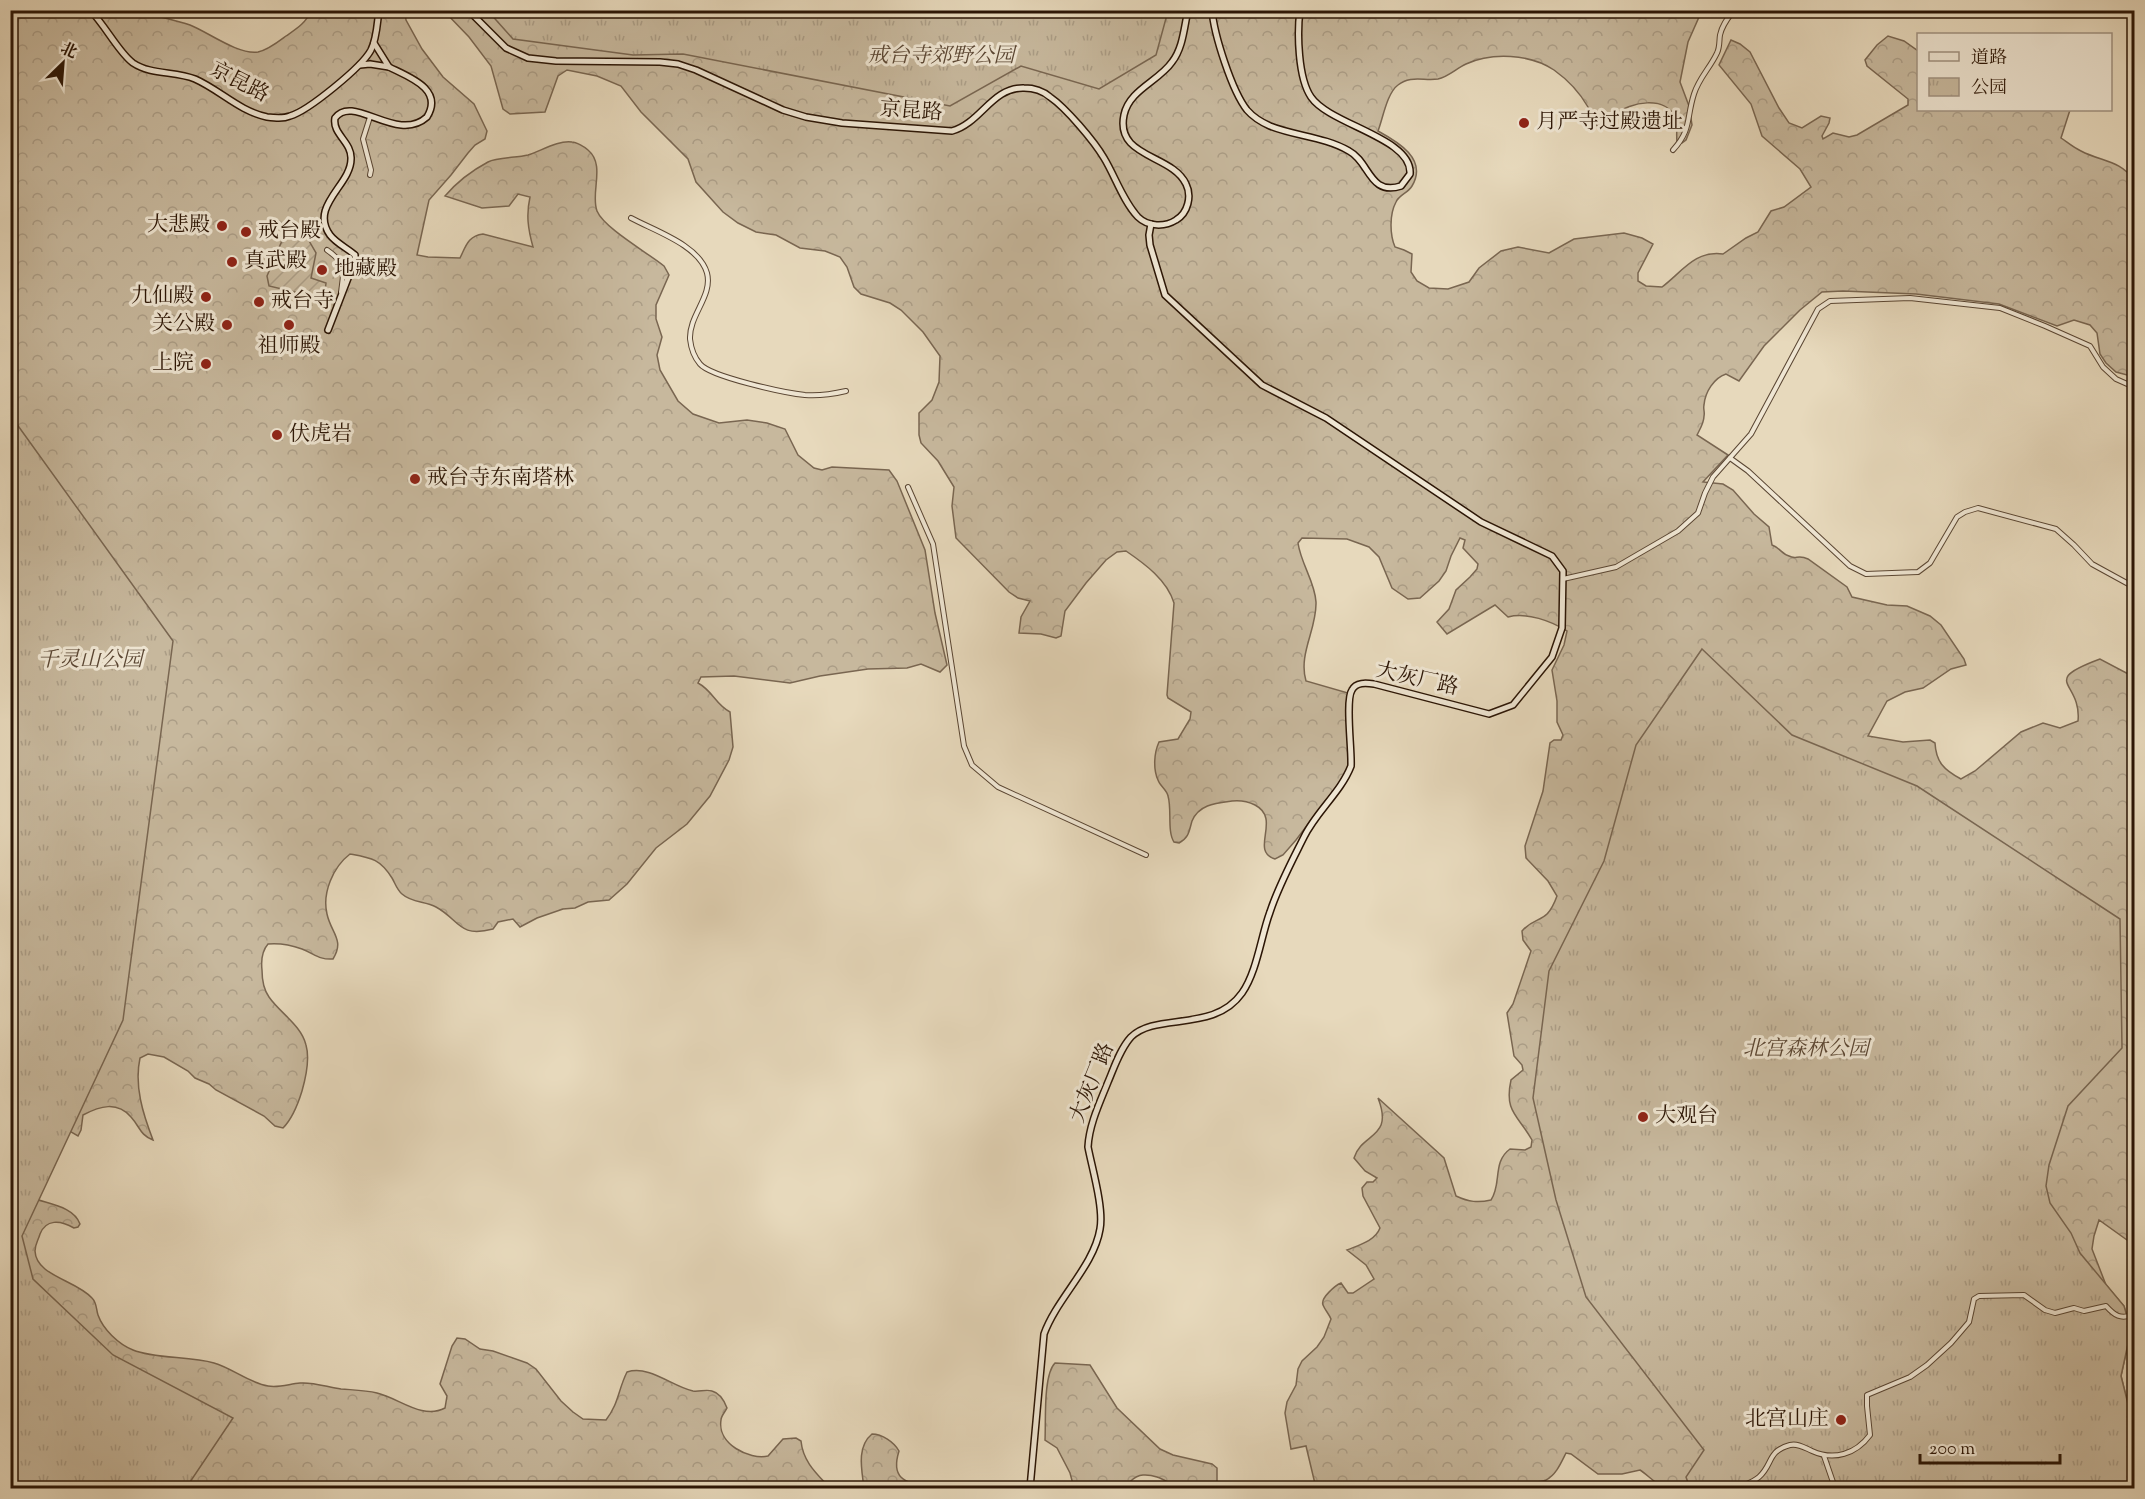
<svg xmlns="http://www.w3.org/2000/svg" width="2145" height="1499" font-family="'Sorts Mill Goudy','Noto Serif SC',serif">
<defs>
<pattern id="forest-crowns" width="20" height="18" patternUnits="userSpaceOnUse" patternTransform="scale(1.5)"><rect width="20" height="18" fill="#c7b89d"/><path d="M2 6a3 3 0 1 1 6 0M12 15a3 3 0 1 1 6 0" fill="none" stroke="#ab9d86"/></pattern>
<pattern id="park-tufts" width="24" height="20" patternUnits="userSpaceOnUse" patternTransform="scale(1.5)"><rect width="24" height="20" fill="#c7b89d"/><path d="M3 7l-1-3M5 7V3M7 7l1-3M15 17l-1-3M17 17v-4M19 17l1-3" fill="none" stroke="#ab9d86"/></pattern>
<pattern id="garden-furrows" width="10" height="10" patternUnits="userSpaceOnUse" patternTransform="scale(1.5)"><rect width="10" height="10" fill="#c7b89d"/><path d="M-1 1l2-2M0 10L10 0M9 11l2-2" fill="none" stroke="#ab9d86"/></pattern>
</defs>
<rect width="100%" height="100%" fill="#e7d9bc"/>
<filter id="stains"><feTurbulence type="fractalNoise" baseFrequency=".00333" numOctaves="4"/><feColorMatrix values="0 0 0 0 .2 0 0 0 0 .09 0 0 0 0 .02 0 0 0 .5 -.17"/></filter>
<radialGradient id="worn" r=".72"><stop offset=".6" stop-color="#630" stop-opacity="0"/><stop offset="1" stop-color="#630" stop-opacity=".3"/></radialGradient>
<g fill="url(#forest-crowns)" stroke="#796651" stroke-width="1.5">
<path d="M11 11H141C157 17 173 19 190 25 208 32 238 55 258 52 268 50 278 42 286 36 296 29 306 23 311 11H405L406 20 422 49 443 77 474 104 487 131 485 139 475 145 468 153 451 175 429 200 417 255 428 257 460 258C466 246 468 236 483 234L533 247C528 229 526 215 530 197L518 194 509 206 482 208 445 196C457 182 471 171 488 162 497 157 517 158 528 155 541 151 558 140 572 142 576 142 585 147 588 150 606 165 590 193 597 211 604 228 648 253 664 266L669 275 656 305V319L662 337 657 355 660 370 678 401 693 414 719 423 747 420 767 423 785 429 798 455 814 468 822 470 832 467 889 470 897 481 925 550 935 613 947 665 940 672 921 664 907 668 868 669 820 676 790 683 734 676 701 677 698 683C713 691 715 704 730 712L733 747 729 760 710 796 687 824 656 848 627 884 609 900 588 902 575 908 563 909 537 918 520 927 513 919 498 922 493 929C458 938 460 920 436 907 425 901 412 903 402 894 397 890 395 883 392 878 380 859 372 858 350 854 333 867 322 893 327 914 331 933 345 940 333 959 319 960 315 954 302 949 291 945 279 943 268 944 262 951 261 961 262 970 262 979 264 990 269 997 280 1013 301 1025 306 1045 310 1059 306 1077 302 1091 298 1104 293 1118 283 1128L275 1126 264 1116 216 1090 209 1084 195 1078 188 1071 164 1057 148 1054 140 1058C134 1086 143 1114 153 1140 140 1135 140 1127 131 1117 117 1101 100 1106 83 1115L81 1130 78 1136 71 1132 61 1123 11 1135Z"/>
<path d="M444 11H1699V17L1688 42 1680 82 1689 106 1692 125 1686 140 1682 143 1677 142C1676 134 1678 125 1675 117 1666 96 1630 101 1615 115 1613 118 1610 124 1608 128L1602 130C1593 125 1593 116 1588 107 1580 93 1568 80 1554 70 1530 54 1492 52 1466 64 1457 68 1448 77 1438 79 1424 81 1410 75 1398 85 1387 93 1383 118 1378 131 1398 142 1428 159 1412 186 1408 193 1399 195 1396 202 1389 215 1390 235 1395 247L1404 250 1412 254 1411 272 1417 281 1429 288 1448 289 1469 282 1479 268 1501 251 1518 247 1549 253 1574 239 1624 233 1642 238 1653 244 1638 273V281L1646 286 1662 287C1682 272 1695 250 1723 254L1746 238 1758 232 1771 211 1784 207 1811 187 1800 169 1762 136 1751 104 1719 65 1731 40 1740 44 1750 52 1779 108 1789 123 1802 128 1821 116 1830 118 1829 123 1822 136 1823 139 1833 133 1849 137 1857 135 1908 105V99L1867 66 1865 60 1877 45 1888 36 1904 41 1918 51V110H2070L2061 138C2067 142 2074 148 2081 151 2102 162 2120 160 2134 180V369L2127 375 2116 372 2106 363 2100 354 2097 333 2090 325 2074 320 2057 326 1999 304 1916 294 1843 291 1822 292 1800 310 1764 346 1739 381 1726 374C1714 378 1705 392 1704 405 1703 409 1705 412 1704 416 1704 423 1700 429 1697 435L1728 455 1703 482 1723 484 1733 490 1754 514 1769 527 1772 545C1780 548 1782 554 1789 556 1796 560 1798 554 1808 559L1847 587 1852 597 1887 605 1907 606 1930 616 1941 625 1964 659 1966 665 1951 669 1923 688 1905 692 1887 701 1868 736 1903 742 1930 740 1935 743C1936 762 1944 770 1961 779L1975 771 2021 732 2043 723 2060 728 2078 721C2082 681 2038 682 2100 659L2134 677V1217L2130 1235 2127 1240 2099 1220 2094 1236 2092 1249 2106 1285 2124 1306 2131 1330 2121 1376 2134 1428V1488H1690L1685 1485C1678 1485 1671 1488 1665 1487 1657 1486 1647 1474 1640 1470L1622 1474H1598L1571 1454 1566 1453C1561 1463 1556 1475 1546 1480 1534 1485 1526 1478 1514 1488H1316L1306 1446 1291 1449 1285 1413 1287 1402 1296 1385 1298 1369 1302 1361 1317 1347 1324 1337 1331 1319C1329 1314 1325 1310 1323 1305 1320 1298 1336 1285 1341 1283L1348 1293H1353L1374 1279 1366 1265 1347 1250C1359 1245 1375 1241 1380 1228L1363 1196 1362 1188 1367 1182H1373L1377 1178 1365 1171 1354 1158C1362 1132 1394 1139 1378 1098L1444 1158 1456 1196C1469 1202 1478 1203 1491 1200 1502 1184 1492 1162 1510 1149L1525 1150 1531 1147 1532 1140C1518 1115 1504 1112 1511 1080L1523 1070 1522 1065 1514 1056 1507 1013 1513 1004 1531 951 1523 940 1522 931C1537 914 1546 926 1557 896L1548 881 1526 858 1525 846 1543 791 1550 743 1554 740H1561L1563 735 1557 722V701L1552 670 1564 645 1567 631C1551 621 1527 612 1508 617L1495 605 1447 634 1437 622 1449 609 1456 590 1470 577 1477 569 1478 564 1463 548 1465 540 1460 538 1451 556 1446 571 1439 581 1420 598 1408 599 1392 588 1379 557 1369 547 1347 539 1302 538 1298 543C1301 564 1315 582 1316 602 1317 629 1298 654 1306 681L1348 693V766L1346 774 1296 840 1283 855 1275 859C1249 851 1282 819 1255 805 1247 801 1241 800 1232 801 1217 803 1199 804 1192 821 1189 831 1189 838 1179 843L1174 842C1167 832 1172 809 1168 796 1167 790 1160 786 1158 780 1153 769 1154 753 1159 742L1178 739 1190 719 1191 712 1168 698 1167 695 1174 603C1167 580 1145 564 1126 551L1117 552 1106 560 1086 583 1065 611 1061 636 1056 638 1041 634 1019 633 1021 617 1030 601 1018 598 1009 592 956 538 952 506 954 487 938 461 921 443 919 435V413L932 400 939 382 940 356 923 332 901 310 890 303 861 294 854 287 847 267 840 257 825 251 800 248 776 235 756 232 738 223 723 212 696 182 688 159 641 112 621 86 597 76 567 70 558 76 545 112 510 114 503 109 491 66 469 37Z"/>
<path d="M10 1177C15 1182 20 1191 26 1195 42 1204 73 1204 80 1224L78 1227 74 1228C60 1220 46 1219 40 1234 38 1241 35 1244 35 1251 36 1276 76 1280 92 1298 97 1303 96 1309 98 1315 103 1329 118 1344 133 1350 155 1359 189 1356 214 1363 232 1368 249 1383 268 1386 279 1388 289 1384 300 1383 314 1382 327 1387 341 1389 353 1390 365 1390 377 1393 399 1398 422 1420 445 1408L447 1396 440 1384 452 1346 457 1338 465 1339 480 1349 493 1351 527 1363 536 1369 561 1401 573 1412 583 1419 606 1420C619 1403 618 1390 627 1372 650 1365 671 1386 693 1391 699 1392 706 1389 712 1391 720 1393 724 1400 727 1408 725 1412 721 1416 721 1420 717 1444 749 1460 768 1456L783 1439 796 1438 801 1441C803 1462 817 1474 830 1488H11Z"/>
<path d="M1055 1363 1090 1365 1117 1408 1160 1449 1173 1455 1212 1464 1217 1468V1488C1206 1489 1193 1490 1183 1488 1170 1486 1161 1474 1143 1475 1128 1476 1131 1491 1114 1484L1103 1488H1074L1070 1473 1057 1448 1045 1440C1046 1421 1043 1375 1055 1363Z"/>
<path d="M872 1434C882 1434 894 1442 899 1451 890 1480 906 1482 930 1488H864C862 1471 856 1447 872 1434Z"/>
</g>
<g fill="url(#park-tufts)" stroke="#796651" stroke-width="1.5">
<path d="M488 11H1168L1156 55 1099 89 1021 66 950 106 683 54 633 55 513 39Z"/>
<path d="M11 416 173 641 123 1020 22 1236 33 1279 113 1355 233 1418 186 1488H11Z"/>
<path d="M1702 649 1792 735 1917 786 2120 919 2122 1048 2068 1106 2049 1165 2046 1186 2050 1203 2071 1233 2080 1253 2124 1306 2131 1330 2121 1376 2134 1428V1488H1690L1686 1477 1704 1450 1586 1297 1556 1200 1533 1098 1549 971 1604 861 1636 745Z"/>
</g>
<path fill="url(#garden-furrows)" stroke="#796651" stroke-width="1.5" d="M286 224 296 226 308 233V239L316 253 311 278 326 283 324 299 269 286 267 276 281 243Z"/>
<g fill="none" stroke-linecap="round" stroke-linejoin="round">
<defs>
<g id="street">
<path d="M370 117 363 139 371 170 370 175"/>
<path d="M1673 150C1692 129 1686 119 1694 94 1699 78 1710 68 1717 53 1720 47 1719 41 1720 35 1722 25 1728 18 1734 10"/>
<path d="M631 218C655 231 699 245 707 273 713 296 689 315 690 339 691 348 694 357 700 364 711 377 785 393 805 395 818 396 833 394 846 391"/>
<path d="M327 250C347 264 344 270 341 292"/>
<path d="M1730 458 1748 471 1850 566 1866 574 1918 572 1930 563 1957 517 1965 512 1978 508 2056 529 2074 545 2092 564 2134 587"/>
<path d="M908 487 933 544 964 746 972 765 998 787 1146 855"/>
<path d="M1563 579 1616 567 1678 531 1698 513 1705 493 1713 477 1751 434 1818 309 1830 301 1910 298 2000 308 2045 326 2090 346 2103 367 2116 379 2134 387"/>
<path d="M1824 1456 1835 1488"/>
<path d="M1555 1488H1556"/>
<path d="M1684 1488 1687 1484 1703 1488"/>
<path d="M1738 1488C1744 1485 1753 1482 1759 1477 1773 1465 1767 1451 1790 1445 1798 1443 1805 1448 1812 1451 1834 1461 1856 1454 1870 1435L1867 1406V1395L1910 1377 1927 1365 1951 1343 1969 1322 1974 1299 1979 1296 2024 1295 2045 1310 2055 1313 2074 1308 2084 1311 2106 1306C2115 1316 2120 1319 2133 1315L2134 1318"/>
</g>
<g id="secondary">
<path d="M90 10C105 25 119 53 133 63 151 75 175 71 195 79 220 90 239 111 267 117 275 118 283 119 290 116 308 111 362 67 371 50 377 38 377 24 379 10"/>
<path d="M468 10 506 48 528 58 556 61 660 62 678 64 696 70 783 110 806 117 842 123 952 131C981 123 992 87 1024 88 1033 88 1043 91 1050 97 1066 108 1094 141 1104 158 1115 176 1123 201 1138 217 1148 227 1165 227 1176 220 1188 213 1192 196 1186 184 1172 154 1115 158 1124 115 1129 90 1159 81 1172 62 1183 48 1184 28 1188 10"/>
<path d="M1212 10C1214 35 1232 91 1247 110 1253 117 1261 122 1270 126 1295 136 1325 137 1349 151 1370 162 1369 196 1401 186L1410 174C1413 138 1330 125 1311 97 1298 78 1297 33 1300 10"/>
<path d="M360 65 370 64 389 67 374 43"/>
<path d="M328 330 355 260V255C347 248 336 243 330 235 309 206 351 185 351 159 352 142 332 134 335 118 353 93 397 144 427 117 444 89 409 77 389 67"/>
<path d="M1030 1488 1044 1334C1057 1298 1094 1266 1100 1229 1104 1208 1092 1168 1088 1147 1089 1125 1100 1102 1108 1082 1114 1068 1120 1049 1131 1037 1156 1012 1214 1033 1242 993 1257 972 1261 936 1270 912 1278 887 1292 861 1304 837 1316 812 1341 792 1351 766 1352 750 1345 700 1352 690 1356 682 1366 683 1374 684L1489 714 1513 705 1552 657 1562 628 1563 571 1552 556 1481 522 1326 418 1262 385 1165 295 1150 245 1149 235 1151 224"/>
</g>
</defs>
<use href="#street" stroke="#5a4633" stroke-width="6"/>
<use href="#secondary" stroke="#2b1505" stroke-width="8"/>
<use href="#street" stroke="#efe6d3" stroke-width="4"/>
<use href="#secondary" stroke="#efe6d3" stroke-width="5"/>
</g>
<g fill="#8f2418" stroke="#efe6d3" stroke-width="2">
<circle cx="1524" cy="123" r="6"/>
<circle cx="222" cy="226" r="6"/>
<circle cx="246" cy="232" r="6"/>
<circle cx="232" cy="262" r="6"/>
<circle cx="322" cy="270" r="6"/>
<circle cx="206" cy="297" r="6"/>
<circle cx="259" cy="302" r="6"/>
<circle cx="227" cy="325" r="6"/>
<circle cx="289" cy="325" r="6"/>
<circle cx="206" cy="364" r="6"/>
<circle cx="277" cy="435" r="6"/>
<circle cx="415" cy="479" r="6"/>
<circle cx="1643" cy="1117" r="6"/>
<circle cx="1841" cy="1420" r="6"/>
</g>
<g text-anchor="middle" dominant-baseline="central" stroke-width="6" stroke-linejoin="round" paint-order="stroke">
<g font-size="21" font-style="italic" fill="#5a4633" stroke="#efe6d3">
<text x="941" y="57">戒台寺郊野公园</text>
<text x="90" y="661">千灵山公园</text>
<text x="1806" y="1050">北宫森林公园</text>
</g>
<g font-size="21" fill="#2b1505" stroke="#efe6d3">
<text transform="translate(239 83) rotate(27)">京昆路</text>
<text transform="translate(911 112) rotate(4)">京昆路</text>
<text transform="translate(1417 680) rotate(13)">大灰厂路</text>
<text transform="translate(1093 1083) rotate(-68)">大灰厂路</text>
</g>
<g font-size="21" fill="#2b1505" stroke="#efe6d3" text-anchor="start">
<text x="1536" y="123">月严寺过殿遗址</text>
<text x="210" y="226" text-anchor="end">大悲殿</text>
<text x="258" y="232">戒台殿</text>
<text x="244" y="262">真武殿</text>
<text x="334" y="270">地藏殿</text>
<text x="194" y="297" text-anchor="end">九仙殿</text>
<text x="271" y="302">戒台寺</text>
<text x="215" y="325" text-anchor="end">关公殿</text>
<text x="289" y="347" text-anchor="middle">祖师殿</text>
<text x="194" y="364" text-anchor="end">上院</text>
<text x="289" y="435">伏虎岩</text>
<text x="427" y="479">戒台寺东南塔林</text>
<text x="1655" y="1117">大观台</text>
<text x="1829" y="1420" text-anchor="end">北宫山庄</text>
</g>
</g>
<rect width="2145" height="1499" fill="none" stroke="#e7d9bc" stroke-width="36"/>
<rect x="12" y="12" width="2121" height="1475" fill="none" stroke="#2b1505" stroke-width="3"/>
<rect x="18" y="18" width="2109" height="1463" fill="none" stroke="#2b1505" stroke-width="1.5"/>
<rect x="1917" y="33" width="195" height="78" fill="#efe6d3" stroke="#a19281" stroke-width="1.5"/>
<rect x="1929" y="52" width="30" height="9" fill="#efe6d3" stroke="#a19281" stroke-width="1.5"/>
<text x="1971" y="63" font-size="18" fill="#2b1505">道路</text>
<rect x="1929" y="78" width="30" height="18" fill="url(#park-tufts)" stroke="#a19281" stroke-width="1.5"/>
<text x="1971" y="93" font-size="18" fill="#2b1505">公园</text>
<g transform="translate(63 63) rotate(25)" stroke="#efe6d3" stroke-width="4.5" paint-order="stroke">
<path d="M0-4.5L10 22L0 15L-10 22Z" fill="#2b1505"/>
<text y="-9" font-size="16" font-weight="bold" text-anchor="middle" fill="#2b1505">北</text>
</g>
<path d="M1920 1454v9h140v-9" fill="none" stroke="#2b1505" stroke-width="3"/>
<text x="1929" y="1454" font-size="18" fill="#2b1505" stroke="#efe6d3" stroke-width="4.5" paint-order="stroke">200 m</text>
<rect width="100%" height="100%" filter="url(#stains)"/>
<rect width="100%" height="100%" fill="url(#worn)"/>
</svg>
